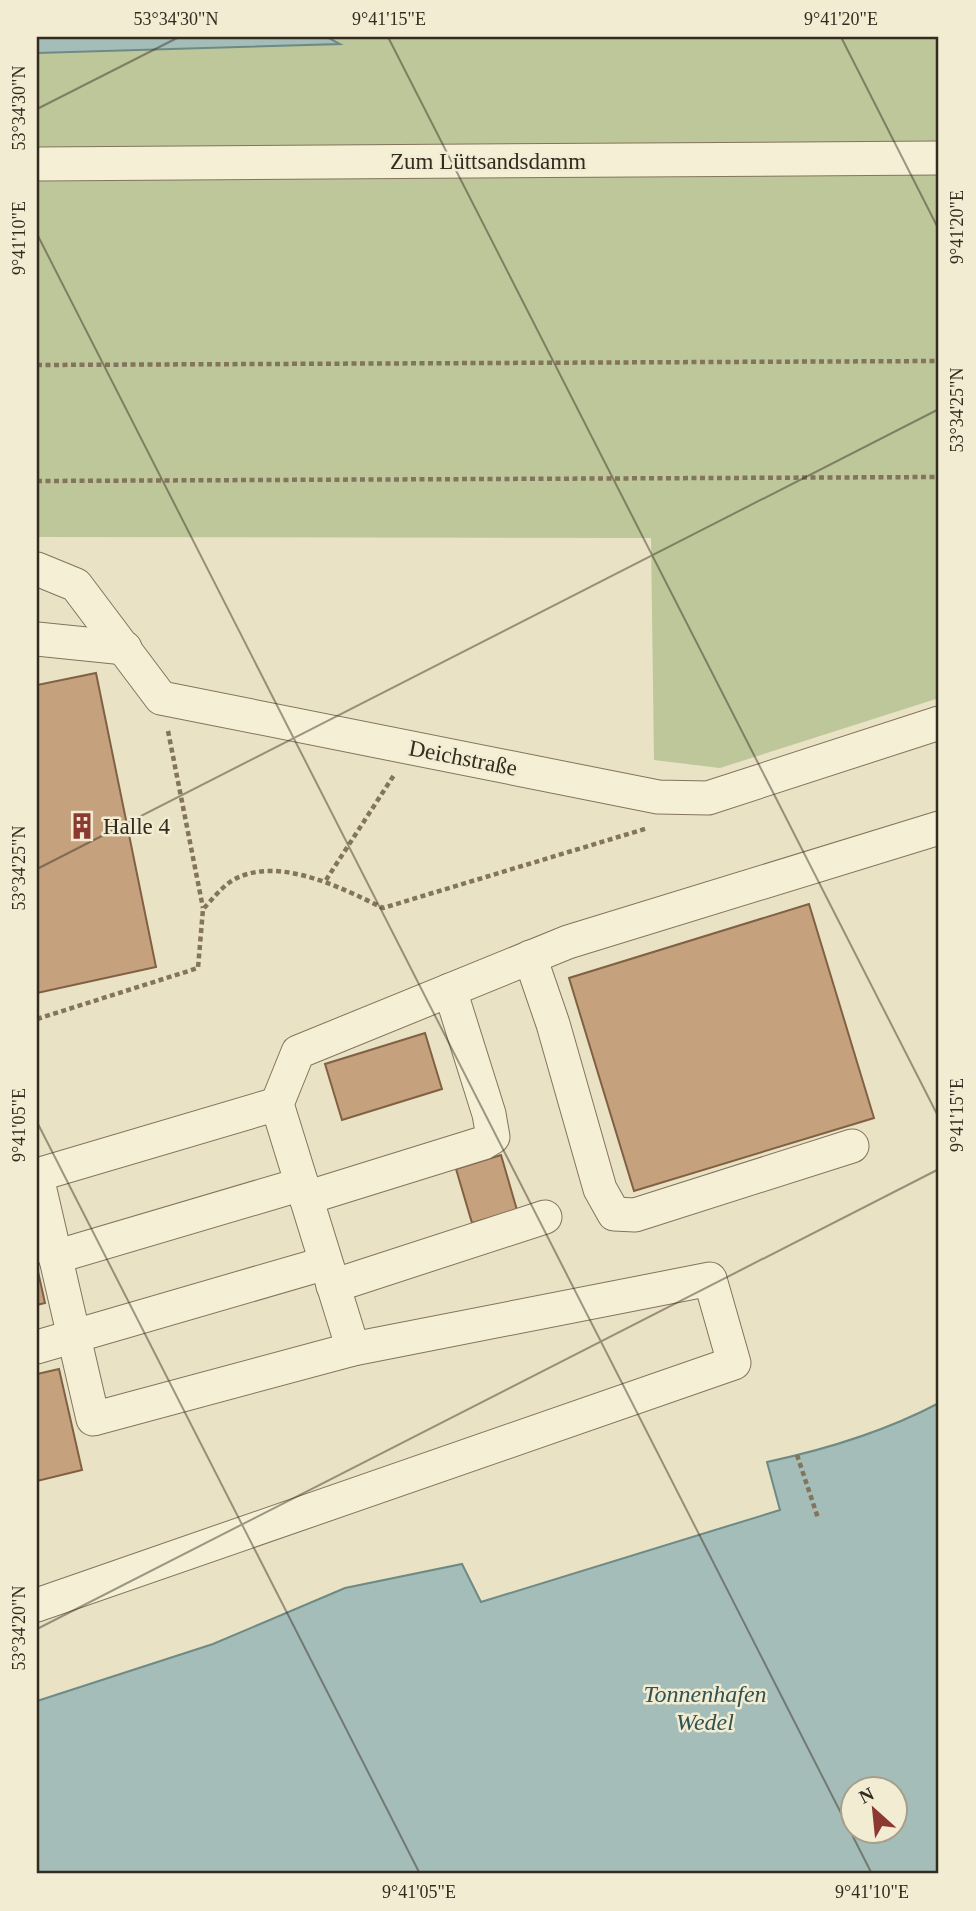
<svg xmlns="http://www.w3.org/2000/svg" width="976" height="1911" font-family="'Times New Roman',serif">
<rect width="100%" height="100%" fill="#eae2c4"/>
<g fill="#bdc799">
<path d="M327 37H939V151L37 156V53L338 43Z"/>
<path d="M939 163V698L720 768 654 760 651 538 37 537V169Z"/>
</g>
<g fill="#a5bdb8" stroke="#6d8a86" stroke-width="2" fill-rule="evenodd">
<path d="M37 37H327L340 44 37 53Z"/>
<path d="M939 1403V1874H37V1701L213 1644 345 1588 462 1564 481 1602 780 1510 767 1462C828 1449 884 1432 939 1403ZM853 1788H895V1830H853Z"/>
</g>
<g fill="#c5a17d" stroke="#806144" stroke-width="2">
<path d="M96 673 156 967 37 993V685Z"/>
<path d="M809 904 874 1118 634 1191 569 978Z"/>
<path d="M425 1033 442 1089 342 1120 325 1064Z"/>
<path d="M501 1155 517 1210 472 1223 456 1169Z"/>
<path d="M37 1267 45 1303 37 1305Z"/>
<path d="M59 1369 82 1470 37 1481V1374Z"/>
</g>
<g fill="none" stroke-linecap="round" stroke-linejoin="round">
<defs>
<g id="minor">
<path d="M37 164 939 158"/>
<path d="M37 569 76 585 161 698 658 797 708 798 939 723"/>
<path d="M37 639 125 648"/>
<path d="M530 957 553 1024 600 1189 614 1214 635 1215 852 1146"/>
<path d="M37 1175 277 1104"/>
<path d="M37 1177 93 1419 353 1349 710 1279 734 1363 37 1605"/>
<path d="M306 1198 483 1143 493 1137 489 1114 450 990"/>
<path d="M55 1257 302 1184"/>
<path d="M333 1286 545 1217"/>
<path d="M37 1347 326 1263"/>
<path d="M353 1349 277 1104 298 1052 568 942 939 828"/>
</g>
</defs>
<use href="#minor" stroke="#83745c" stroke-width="35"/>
<g stroke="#83745c" stroke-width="4.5" stroke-dasharray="5 3.5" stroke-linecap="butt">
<path d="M37 365 939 361"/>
<path d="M37 481 939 477"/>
<path d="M168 731 203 908"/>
<path d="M326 880 394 775"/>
<path d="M37 1019 198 968 203 909C211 901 220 889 230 882 274 853 342 888 383 908L648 828"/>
<path d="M797 1455 818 1518"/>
</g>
<use href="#minor" stroke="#f5efd6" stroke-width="33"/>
</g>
<path fill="none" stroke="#342b1f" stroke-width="2" stroke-opacity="0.45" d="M388 37 939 1118M841 37 939 230M37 109 179 37M37 234 872 1874M37 869 939 409M37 1122 420 1874M37 1629 939 1169"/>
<defs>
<symbol id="building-bare" viewBox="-9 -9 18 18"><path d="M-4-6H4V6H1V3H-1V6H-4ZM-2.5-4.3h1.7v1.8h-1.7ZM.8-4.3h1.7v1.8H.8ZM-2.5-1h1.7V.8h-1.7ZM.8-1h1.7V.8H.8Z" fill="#8c3932" stroke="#f2ecd3" stroke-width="2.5" paint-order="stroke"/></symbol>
</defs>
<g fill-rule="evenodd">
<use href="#building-bare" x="63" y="807" width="38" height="38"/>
</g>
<g text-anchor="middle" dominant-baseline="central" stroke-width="5" stroke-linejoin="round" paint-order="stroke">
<g font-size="23" fill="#342b1f" stroke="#f2ecd3">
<text x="488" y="161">Zum Lüttsandsdamm</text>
<text transform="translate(463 758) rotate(11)">Deichstraße</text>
</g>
<g font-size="23" fill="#342b1f" stroke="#f2ecd3" text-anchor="start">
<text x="103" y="826">Halle 4</text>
</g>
<g font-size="24" font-style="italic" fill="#2f5252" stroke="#f2ecd3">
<text x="705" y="1694">Tonnenhafen<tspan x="705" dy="28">Wedel</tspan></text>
</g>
</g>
<rect width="976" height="1911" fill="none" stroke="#f2ecd3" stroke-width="77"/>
<g transform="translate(874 1810) rotate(333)"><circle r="33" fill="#f2ecd3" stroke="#a69f8b" stroke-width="2"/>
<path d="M0-5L12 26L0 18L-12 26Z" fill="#8c3932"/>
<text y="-10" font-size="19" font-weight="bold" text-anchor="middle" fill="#342b1f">N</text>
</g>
<rect x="38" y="38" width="899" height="1834" fill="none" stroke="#342b1f" stroke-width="2.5"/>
<g font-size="18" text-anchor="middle" fill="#342b1f">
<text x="176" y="25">53°34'30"N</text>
<text x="389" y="25">9°41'15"E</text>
<text x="841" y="25">9°41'20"E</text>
<text transform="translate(19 108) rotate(-90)" y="6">53°34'30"N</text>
<text transform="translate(957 227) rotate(-90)" y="6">9°41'20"E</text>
<text transform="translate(19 238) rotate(-90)" y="6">9°41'10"E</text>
<text transform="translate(957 410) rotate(-90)" y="6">53°34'25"N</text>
<text transform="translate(19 868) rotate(-90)" y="6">53°34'25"N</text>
<text transform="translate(957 1115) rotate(-90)" y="6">9°41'15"E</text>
<text transform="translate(19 1125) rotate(-90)" y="6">9°41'05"E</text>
<text transform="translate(19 1628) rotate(-90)" y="6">53°34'20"N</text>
<text x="419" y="1898">9°41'05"E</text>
<text x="872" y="1898">9°41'10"E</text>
</g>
</svg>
